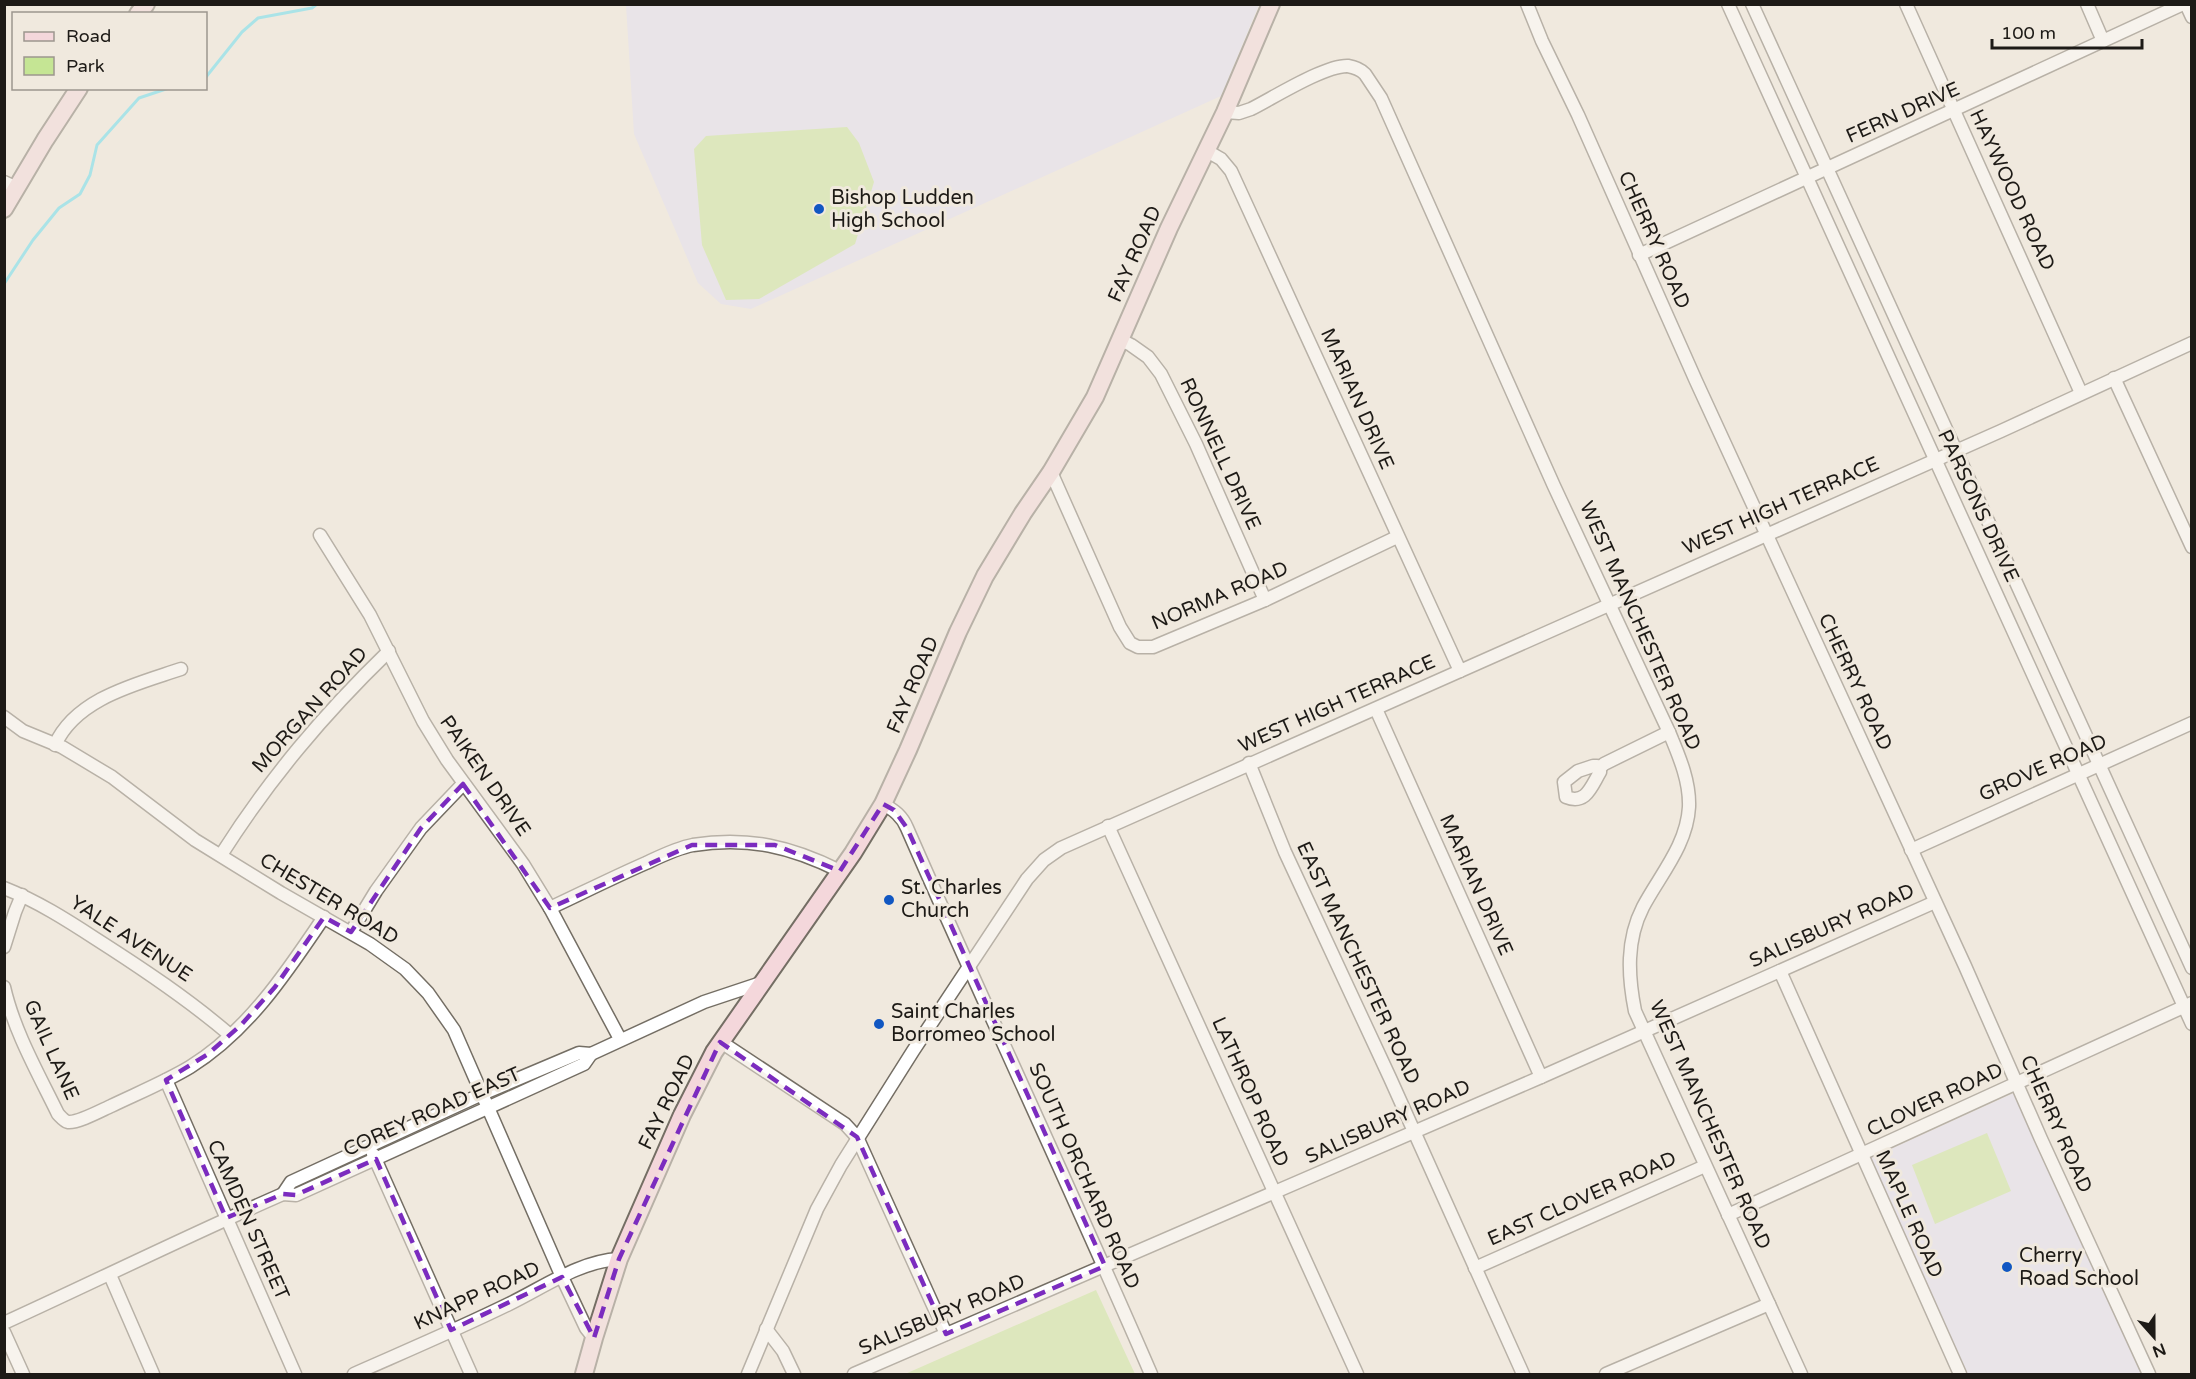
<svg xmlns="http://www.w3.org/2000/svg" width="2196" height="1379" font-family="'Varela Round',sans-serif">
<rect width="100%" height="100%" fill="#f0e9de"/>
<g fill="#e0ddf3">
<path d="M626 5H1259L1221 96 751 309 721 304 698 283 634 134Z"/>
<path d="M2016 1092 2145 1374H1968L1869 1159Z"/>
</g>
<g fill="#c5e594">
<path d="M847 127 859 143 874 182 855 244 759 299 726 300 702 245 694 149 706 136Z"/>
<path d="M1987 1133 2011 1191 1935 1224 1912 1165Z"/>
<path d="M1096 1290 1135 1374H905Z"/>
</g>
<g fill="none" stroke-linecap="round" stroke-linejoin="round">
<g stroke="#56dcf2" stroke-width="3">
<path d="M206 77 242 32 258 18 312 8 317 4"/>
<path d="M4 284 33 240 59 208 80 194 90 175 97 145 139 98 169 88"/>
</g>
<defs>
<g id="street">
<path d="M1527 4 1542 41 1578 115 1696 381 1965 966 2041 1139 2149 1374"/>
<path d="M1728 4 2192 1024"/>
<path d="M1752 4 2192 968"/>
<path d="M1906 4 2081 393"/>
<path d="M2087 4 2103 41"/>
<path d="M2186 4 2192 17"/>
<path d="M1225 112 1239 113 1251 109C1273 98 1325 65 1348 66 1354 67 1361 70 1365 74L1381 98 1554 486 1669 732C1679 756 1690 781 1689 807 1687 845 1660 875 1643 907 1626 940 1628 976 1635 1011L1801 1374"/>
<path d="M1207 151 1221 159 1231 171 1460 671"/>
<path d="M4 182 17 188"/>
<path d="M1639 255 2183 4"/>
<path d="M1121 340 1131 345 1148 357 1161 374 1196 444 1265 600"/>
<path d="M2114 378 2192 547"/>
<path d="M1051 472 1120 627 1130 643 1138 647H1153L1265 600 1397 537"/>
<path d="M320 535 370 615 423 721 447 760 523 864 550 908 620 1039"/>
<path d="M1376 709 1541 1077"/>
<path d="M4 717 23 731 62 747 112 777 195 840 281 893 370 944 405 969 428 993 454 1030 562 1277 586 1328 594 1338"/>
<path d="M55 745C76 698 137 684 181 669"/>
<path d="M1249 763 1285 852 1390 1078 1523 1374"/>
<path d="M1593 766H1597L1600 772C1591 787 1586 805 1566 797L1564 782 1578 771Z"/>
<path d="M1600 768 1604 764 1669 732"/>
<path d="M883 804C894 810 902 816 907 828 987 1011 1072 1191 1151 1374"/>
<path d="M1108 826 1357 1374"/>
<path d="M1911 850 2192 723"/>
<path d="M221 855C270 778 323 715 389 651"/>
<path d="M4 888C37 901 67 920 96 939 143 969 188 999 230 1035"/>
<path d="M550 908C582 893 614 877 646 863 661 856 677 848 693 845 748 836 792 847 840 871"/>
<path d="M351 932 376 891 421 828 463 784"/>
<path d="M4 947 15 912 22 895"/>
<path d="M1780 971 1960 1374"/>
<path d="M4 987C14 1031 38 1073 58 1114 61 1117 64 1121 68 1122 78 1123 102 1110 111 1106 138 1093 165 1082 190 1067 248 1031 287 972 324 917"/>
<path d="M721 1042 845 1124 857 1137 946 1334"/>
<path d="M166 1080 295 1374"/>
<path d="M373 1154 471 1374"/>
<path d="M283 1194 291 1182 482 1094 579 1053 591 1054 704 1002 761 983"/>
<path d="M1728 1215 2192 1003"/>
<path d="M1475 1268 1705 1166"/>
<path d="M110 1275 153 1374"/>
<path d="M4 1323C98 1280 189 1235 283 1194L296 1195 584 1064 591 1054"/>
<path d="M766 1329 783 1351 794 1374"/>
<path d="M4 1332 23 1374"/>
<path d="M354 1374C406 1351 458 1329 509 1304 544 1287 580 1261 619 1259"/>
<path d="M748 1374 817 1209 841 1165 913 1051 1027 879 1044 860 1061 848 2001 431 2192 343"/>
<path d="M854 1374 1541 1077 1935 902"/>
<path d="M1606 1374 1769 1304"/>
</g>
<g id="secondary">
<path d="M138 14 146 4"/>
<path d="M4 209 45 140 79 88"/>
<path d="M584 1374 594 1338 619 1259 682 1115 714 1052 853 853 883 804 908 750 958 632 985 576 1023 513 1051 472 1095 397 1169 228 1225 112 1271 4"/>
</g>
</defs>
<use href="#street" stroke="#746e64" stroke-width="15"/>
<use href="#secondary" stroke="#746e64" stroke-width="20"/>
<use href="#street" stroke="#fff" stroke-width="12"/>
<use href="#secondary" stroke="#f4d7db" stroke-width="16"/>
</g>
<path d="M0 0H2196V1379H0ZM463 784 550 908 692 845H775L840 871 883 804 894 810 907 828 1105 1266 946 1334 857 1137 720 1042 619 1259 594 1338 562 1277 451 1330 376 1159 296 1195 283 1194 226 1218 166 1080 208 1054 241 1025 275 987 324 917 351 932 421 828Z" fill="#f0e9de" fill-opacity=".55" fill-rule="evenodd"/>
<path fill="none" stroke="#7b2cbf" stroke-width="4.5" stroke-dasharray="12 8" stroke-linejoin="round" d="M463 784 550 908 692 845H775L840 871 883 804 894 810 907 828 1105 1266 946 1334 857 1137 720 1042 619 1259 594 1338 562 1277 451 1330 376 1159 296 1195 283 1194 226 1218 166 1080 208 1054 241 1025 275 987 324 917 351 932 421 828Z"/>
<g fill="#1157c2" stroke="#f0e9de" stroke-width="2">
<circle cx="819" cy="209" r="6"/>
<circle cx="889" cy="900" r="6"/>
<circle cx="879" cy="1024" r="6"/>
<circle cx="2007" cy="1267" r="6"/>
</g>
<g text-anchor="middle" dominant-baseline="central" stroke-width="6" stroke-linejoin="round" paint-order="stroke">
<g font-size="20" fill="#1d1a16" stroke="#f0e9de">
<text transform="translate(1903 113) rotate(-24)">FERN DRIVE</text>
<text transform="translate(2012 190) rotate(65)">HAYWOOD ROAD</text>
<text transform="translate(1654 240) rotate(66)">CHERRY ROAD</text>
<text transform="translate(1135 254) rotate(-66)">FAY ROAD</text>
<text transform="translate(1357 399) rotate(66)">MARIAN DRIVE</text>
<text transform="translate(1220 454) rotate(65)">RONNELL DRIVE</text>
<text transform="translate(1781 506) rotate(-24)">WEST HIGH TERRACE</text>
<text transform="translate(1978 506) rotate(65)">PARSONS DRIVE</text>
<text transform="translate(1220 596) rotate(-23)">NORMA ROAD</text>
<text transform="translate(1640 626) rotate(66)">WEST MANCHESTER ROAD</text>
<text transform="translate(1855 682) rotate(65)">CHERRY ROAD</text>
<text transform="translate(913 685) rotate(-67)">FAY ROAD</text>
<text transform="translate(1337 704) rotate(-24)">WEST HIGH TERRACE</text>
<text transform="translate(310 710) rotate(-48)">MORGAN ROAD</text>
<text transform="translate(2043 768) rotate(-24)">GROVE ROAD</text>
<text transform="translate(485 776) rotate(55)">PAIKEN DRIVE</text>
<text transform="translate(1476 885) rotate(66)">MARIAN DRIVE</text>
<text transform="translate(329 899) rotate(31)">CHESTER ROAD</text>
<text transform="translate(1832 926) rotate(-24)">SALISBURY ROAD</text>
<text transform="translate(131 939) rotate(33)">YALE AVENUE</text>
<text transform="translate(1358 963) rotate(65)">EAST MANCHESTER ROAD</text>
<text transform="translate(51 1050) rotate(66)">GAIL LANE</text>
<text transform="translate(1250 1092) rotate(66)">LATHROP ROAD</text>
<text transform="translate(1935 1100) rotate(-25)">CLOVER ROAD</text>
<text transform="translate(667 1102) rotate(-64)">FAY ROAD</text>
<text transform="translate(432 1112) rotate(-24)">COREY ROAD EAST</text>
<text transform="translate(1388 1122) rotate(-24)">SALISBURY ROAD</text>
<text transform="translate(2056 1124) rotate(66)">CHERRY ROAD</text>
<text transform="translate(1710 1125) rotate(66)">WEST MANCHESTER ROAD</text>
<text transform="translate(1084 1176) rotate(66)">SOUTH ORCHARD ROAD</text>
<text transform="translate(1582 1199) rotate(-24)">EAST CLOVER ROAD</text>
<text transform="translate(1909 1214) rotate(66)">MAPLE ROAD</text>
<text transform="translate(248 1220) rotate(66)">CAMDEN STREET</text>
<text transform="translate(477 1296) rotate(-25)">KNAPP ROAD</text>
<text transform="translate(942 1315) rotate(-23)">SALISBURY ROAD</text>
</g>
<g font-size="20" fill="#1d1a16" stroke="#f0e9de" text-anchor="start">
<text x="831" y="198">Bishop Ludden<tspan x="831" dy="23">High School</tspan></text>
<text x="901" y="888">St. Charles<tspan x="901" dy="23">Church</tspan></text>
<text x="891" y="1012">Saint Charles<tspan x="891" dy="23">Borromeo School</tspan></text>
<text x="2019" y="1256">Cherry<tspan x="2019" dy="23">Road School</tspan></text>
</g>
</g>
<rect width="2196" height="1379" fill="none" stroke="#1d1a16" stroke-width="12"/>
<rect x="12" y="12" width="195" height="78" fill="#f0e9de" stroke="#9c968e" stroke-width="1.5"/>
<rect x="24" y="32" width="30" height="9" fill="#f4d7db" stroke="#9c968e" stroke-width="1.5"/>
<text x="66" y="42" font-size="18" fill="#1d1a16">Road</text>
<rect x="24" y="57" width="30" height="18" fill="#c5e594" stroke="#9c968e" stroke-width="1.5"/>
<text x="66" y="72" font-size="18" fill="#1d1a16">Park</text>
<g transform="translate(2154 1337) rotate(159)" stroke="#f0e9de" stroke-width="4.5" paint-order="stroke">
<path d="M0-4.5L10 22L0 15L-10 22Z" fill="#1d1a16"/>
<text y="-9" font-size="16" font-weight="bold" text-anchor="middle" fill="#1d1a16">N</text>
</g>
<path d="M1992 39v9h150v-9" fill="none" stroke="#1d1a16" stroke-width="3"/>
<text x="2001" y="39" font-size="18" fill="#1d1a16" stroke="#f0e9de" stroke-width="4.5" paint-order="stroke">100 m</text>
</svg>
